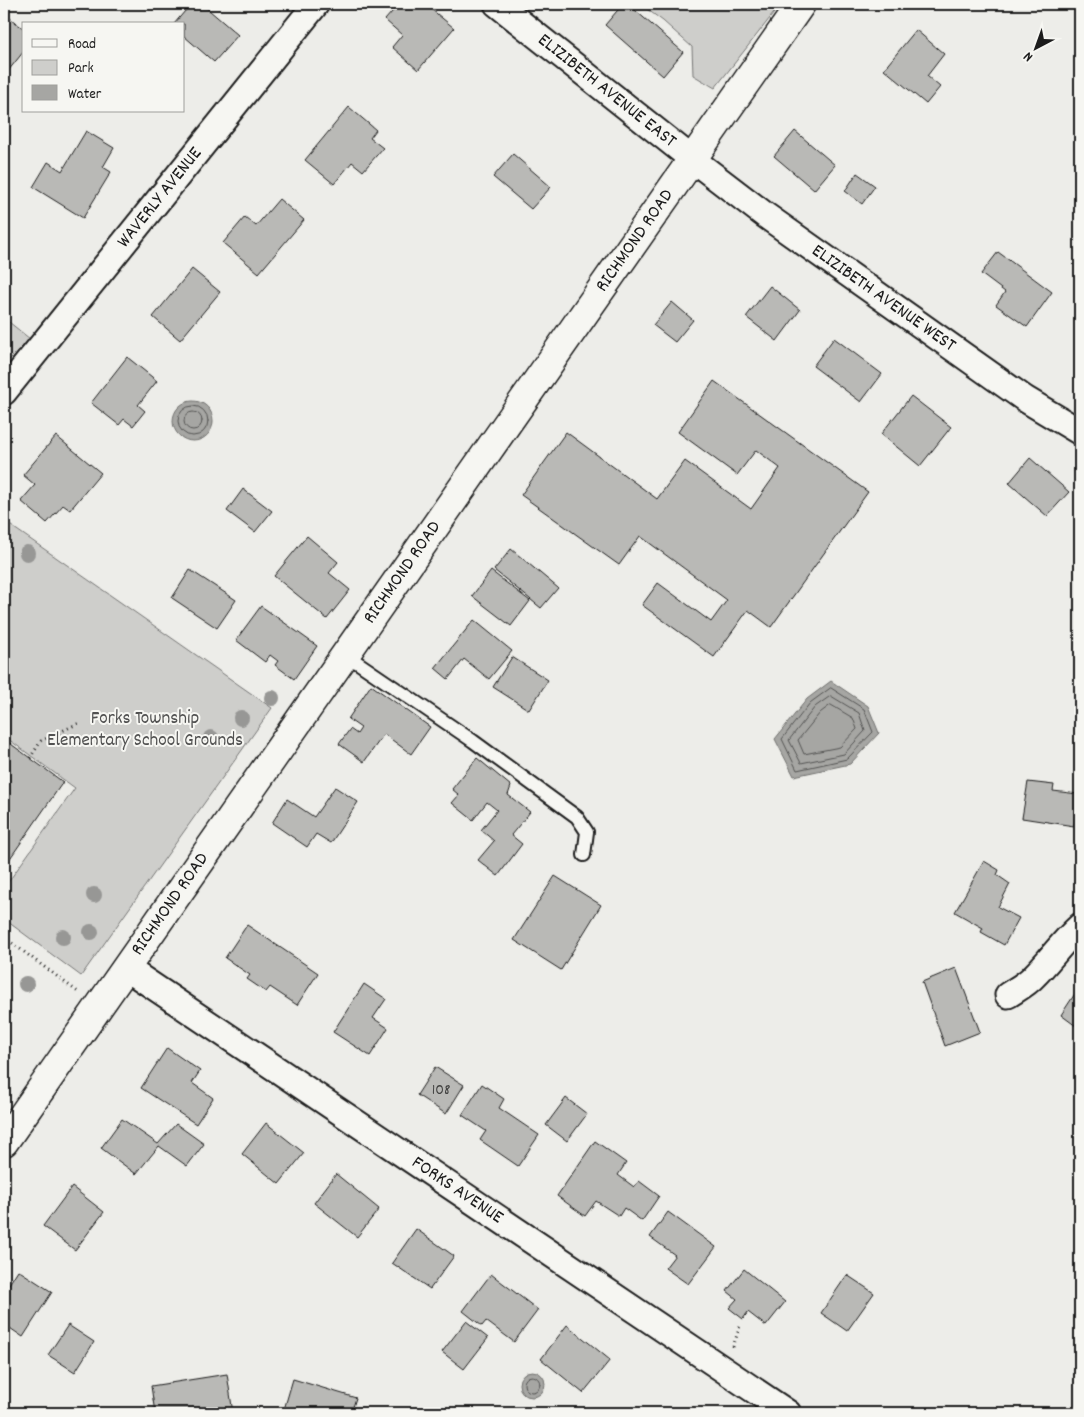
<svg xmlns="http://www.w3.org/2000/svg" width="1084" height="1417" font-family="Dekko,sans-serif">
<rect width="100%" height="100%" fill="#edede9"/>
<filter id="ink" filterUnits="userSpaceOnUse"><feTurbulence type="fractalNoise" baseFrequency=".02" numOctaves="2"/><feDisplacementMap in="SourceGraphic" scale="10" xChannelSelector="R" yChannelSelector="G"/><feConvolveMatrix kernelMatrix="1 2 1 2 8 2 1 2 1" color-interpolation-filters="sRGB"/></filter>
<g filter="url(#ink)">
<g fill="#cececb" stroke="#757574">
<path d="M640 4H781L715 88 693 75 692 47 663 21Z"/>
<path d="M4 318 30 339 4 365Z"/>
<path d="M4 521 272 708 81 976 4 919V888L75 788 4 736Z"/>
</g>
<g fill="#a6a6a3" stroke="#6f6f6d">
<circle cx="193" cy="421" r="20"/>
<path d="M831 681 868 706 879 733 850 764 794 776 775 739 807 699Z"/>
<circle cx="532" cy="1384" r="13"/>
</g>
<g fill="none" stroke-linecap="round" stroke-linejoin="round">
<g stroke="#535352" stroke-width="1">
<circle cx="193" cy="421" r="15"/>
<circle cx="193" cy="421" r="9"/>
<path d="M831 688 864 709 873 732 847 759 797 770 782 739 810 703Z"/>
<path d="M831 696 859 713 865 731 844 754 801 763 789 740 815 707Z"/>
<path d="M831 705 853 718 857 729 840 747 804 754 798 740 820 713Z"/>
<circle cx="532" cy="1384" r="8"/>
</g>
</g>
<g fill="#b9b9b6" stroke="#1c1c1c">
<path d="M191 4H202L238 35 214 62 184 36V24H174Z"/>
<path d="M399 4H425L454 28 418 70 392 47 402 35 385 20Z"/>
<path d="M623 4H628L683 52 663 76 605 25Z"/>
<path d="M6 15 24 29V51L4 76V18Z"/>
<path d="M916 30 944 54 927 76 940 87 926 104 884 69Z"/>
<path d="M349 107 376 130 370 138 383 148 363 171 352 162 334 184 305 160Z"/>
<path d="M86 131 114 148 103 167 111 172 83 218 33 187 48 162 62 171Z"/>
<path d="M795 131 835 165 814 190 774 156Z"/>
<path d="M513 154 551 187 531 209 493 177Z"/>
<path d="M857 173 875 186 862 204 845 191Z"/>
<path d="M279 199 304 220 259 273 223 243 245 217 256 226Z"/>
<path d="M998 252 1052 292 1027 327 996 305 1005 292 981 274Z"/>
<path d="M192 269 220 292 180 340 153 317Z"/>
<path d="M770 286 800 310 777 341 746 317Z"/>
<path d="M672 302 693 320 675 342 653 325Z"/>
<path d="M834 338 882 374 861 402 813 366Z"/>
<path d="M127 357 157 381 138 405 145 411 133 426 124 419 119 425 91 403Z"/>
<path d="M714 381 868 492 771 627 748 610 714 657 642 605 658 583 711 622 727 600 640 536 619 565 521 495 566 432 657 499 685 461 751 509 780 468 756 450 737 475 678 432Z"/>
<path d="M911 396 951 427 920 466 881 434Z"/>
<path d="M56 436 101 473 70 510 63 505 47 523 21 501 35 485 23 475Z"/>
<path d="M1030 458 1069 492 1047 516 1009 483Z"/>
<path d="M243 489 272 511 255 532 227 511Z"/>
<path d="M307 536 338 562 329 573 350 590 327 619 274 576Z"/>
<path d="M511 549 558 588 541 608 494 570Z"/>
<path d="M190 570 236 600 217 628 172 598Z"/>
<path d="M491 571 530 601 511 626 472 596Z"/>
<path d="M261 606 317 646 294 679 275 665 278 661 270 655 265 662 236 640Z"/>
<path d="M474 620 512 651 489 679 464 659 448 679 435 668Z"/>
<path d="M512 657 548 680 529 710 493 687Z"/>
<path d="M371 685 430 727 411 754 384 734 364 762 339 744 350 729 357 734 361 728 348 719Z"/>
<path d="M4 739 63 782 4 867Z"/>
<path d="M477 758 511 786 508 795 530 812 511 835 522 844 498 876 478 860 494 841 481 830 497 810 487 802 473 820 452 803 459 795 452 789Z"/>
<path d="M1028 782 1054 785 1053 791 1078 794 1074 826 1022 818Z"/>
<path d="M335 787 358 802 331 843 316 834 307 847 272 823 287 799 314 817Z"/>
<path d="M984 861 999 870 997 875 1010 884 998 907 1019 918 1004 945 981 932 983 928 955 912Z"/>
<path d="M555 876 601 905 561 970 514 940Z"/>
<path d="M247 925 318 973 297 1005 270 987 266 992 247 979 250 975 225 958Z"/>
<path d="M956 968 980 1032 945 1046 922 982Z"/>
<path d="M364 984 386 999 373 1018 388 1028 370 1056 333 1032Z"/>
<path d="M1080 986V1029L1061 1015Z"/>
<path d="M167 1048 200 1071 192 1083 213 1098 196 1124 141 1088Z"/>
<path d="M435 1067 464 1085 446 1114 417 1095Z"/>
<path d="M482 1084 504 1099 499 1108 539 1135 518 1166 480 1140 486 1131 462 1115Z"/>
<path d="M566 1098 587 1114 567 1141 546 1125Z"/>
<path d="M122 1119 158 1144 176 1124 204 1144 187 1166 159 1146 136 1174 101 1148Z"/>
<path d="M266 1123 304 1153 279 1184 242 1154Z"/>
<path d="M595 1141 626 1163 618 1175 634 1187 639 1181 659 1196 642 1221 624 1208 619 1216 596 1201 585 1216 557 1196Z"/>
<path d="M336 1174 379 1209 357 1237 314 1203Z"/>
<path d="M72 1187 104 1212 75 1250 43 1226Z"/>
<path d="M668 1212 716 1247 688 1284 665 1268 675 1255 650 1237Z"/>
<path d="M416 1229 454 1256 430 1289 392 1263Z"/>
<path d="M744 1269 785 1302 766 1326 748 1312 743 1319 729 1308 737 1299 727 1291Z"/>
<path d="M18 1270 52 1292 23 1337 4 1324V1292Z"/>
<path d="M491 1274 538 1310 514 1342 486 1321 482 1326 463 1311Z"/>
<path d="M847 1275 874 1293 847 1331 821 1313Z"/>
<path d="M466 1321 488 1338 464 1369 442 1352Z"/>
<path d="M68 1325 94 1342 75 1372 48 1355Z"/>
<path d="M567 1325 610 1360 583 1393 541 1359Z"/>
<path d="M227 1374 233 1413H203V1412L194 1413H155L151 1386Z"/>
<path d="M293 1379 356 1398 351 1413H283Z"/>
</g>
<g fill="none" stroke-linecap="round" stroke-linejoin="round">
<defs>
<path id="service" d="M345 654 473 741 577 817 587 832 584 855"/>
<g id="minor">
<path id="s1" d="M497 4 692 159 765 215 1025 399 1080 432"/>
<path id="s2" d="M4 392 316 4"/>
<path id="s3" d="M126 968 788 1413"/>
<path d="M1008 995C1017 989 1027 984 1034 976 1050 960 1063 941 1080 926"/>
</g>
<g id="tertiary">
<path id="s4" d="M4 1142 801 4"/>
</g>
</defs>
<use href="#service" stroke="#1c1c1c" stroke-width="16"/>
<use href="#minor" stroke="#1c1c1c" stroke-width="29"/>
<use href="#tertiary" stroke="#1c1c1c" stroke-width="31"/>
<g stroke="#1c1c1c" stroke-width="3" stroke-dasharray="1 4" stroke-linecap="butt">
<path d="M30 758 41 741 79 723"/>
<path d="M4 937 78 992"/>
<path d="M733 1347 740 1326"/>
</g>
<use href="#service" stroke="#f6f6f2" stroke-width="12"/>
<use href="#minor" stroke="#f6f6f2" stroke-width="25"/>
<use href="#tertiary" stroke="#f6f6f2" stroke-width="28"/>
</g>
<g fill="#979795">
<circle cx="27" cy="553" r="8"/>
<circle cx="272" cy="698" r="8"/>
<circle cx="241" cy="718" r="8"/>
<circle cx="211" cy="738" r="8"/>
<circle cx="94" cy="895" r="8"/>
<circle cx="91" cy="932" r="8"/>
<circle cx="63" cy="937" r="8"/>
<circle cx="26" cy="984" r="8"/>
</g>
</g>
<g text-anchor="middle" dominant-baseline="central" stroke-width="4" stroke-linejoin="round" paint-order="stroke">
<g font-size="16" fill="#434342">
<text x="441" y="1090">108</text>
</g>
<g font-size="19" fill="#1c1c1c" stroke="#f6f6f2">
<text stroke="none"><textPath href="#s1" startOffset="140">ELIZIBETH AVENUE EAST</textPath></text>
<text stroke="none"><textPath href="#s2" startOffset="249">WAVERLY AVENUE</textPath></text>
<text stroke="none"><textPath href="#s4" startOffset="1100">RICHMOND ROAD</textPath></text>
<text stroke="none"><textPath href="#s1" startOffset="486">ELIZIBETH AVENUE WEST</textPath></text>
<text stroke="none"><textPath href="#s4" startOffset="695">RICHMOND ROAD</textPath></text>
<text stroke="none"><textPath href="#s4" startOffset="290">RICHMOND ROAD</textPath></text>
<text stroke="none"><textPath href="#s3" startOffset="399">FORKS AVENUE</textPath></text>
</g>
<g font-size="19" fill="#515151" stroke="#f6f6f2">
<text x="145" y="719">Forks Township<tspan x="145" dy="22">Elementary School Grounds</tspan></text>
</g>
</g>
<rect width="1084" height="1417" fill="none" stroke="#f6f6f2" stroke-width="20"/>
<rect x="10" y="10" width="1064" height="1397" fill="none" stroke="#1c1c1c" stroke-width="2" filter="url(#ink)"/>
<rect x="22" y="22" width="162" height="90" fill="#f6f6f2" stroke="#9f9f9c"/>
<rect x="32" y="39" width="25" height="8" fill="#f6f6f2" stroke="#9f9f9c"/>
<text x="68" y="48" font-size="15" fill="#1c1c1c">Road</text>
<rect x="32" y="60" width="25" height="15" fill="#cececb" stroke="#9f9f9c"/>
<text x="68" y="72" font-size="15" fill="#1c1c1c">Park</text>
<rect x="32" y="85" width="25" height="15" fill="#a6a6a3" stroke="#9f9f9c"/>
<text x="68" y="98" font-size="15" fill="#1c1c1c">Water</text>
<g transform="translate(1036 48) rotate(221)" stroke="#f6f6f2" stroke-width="4" paint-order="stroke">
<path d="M0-4L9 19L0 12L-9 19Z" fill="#1c1c1c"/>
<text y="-8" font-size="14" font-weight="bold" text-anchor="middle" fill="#1c1c1c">N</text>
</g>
</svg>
